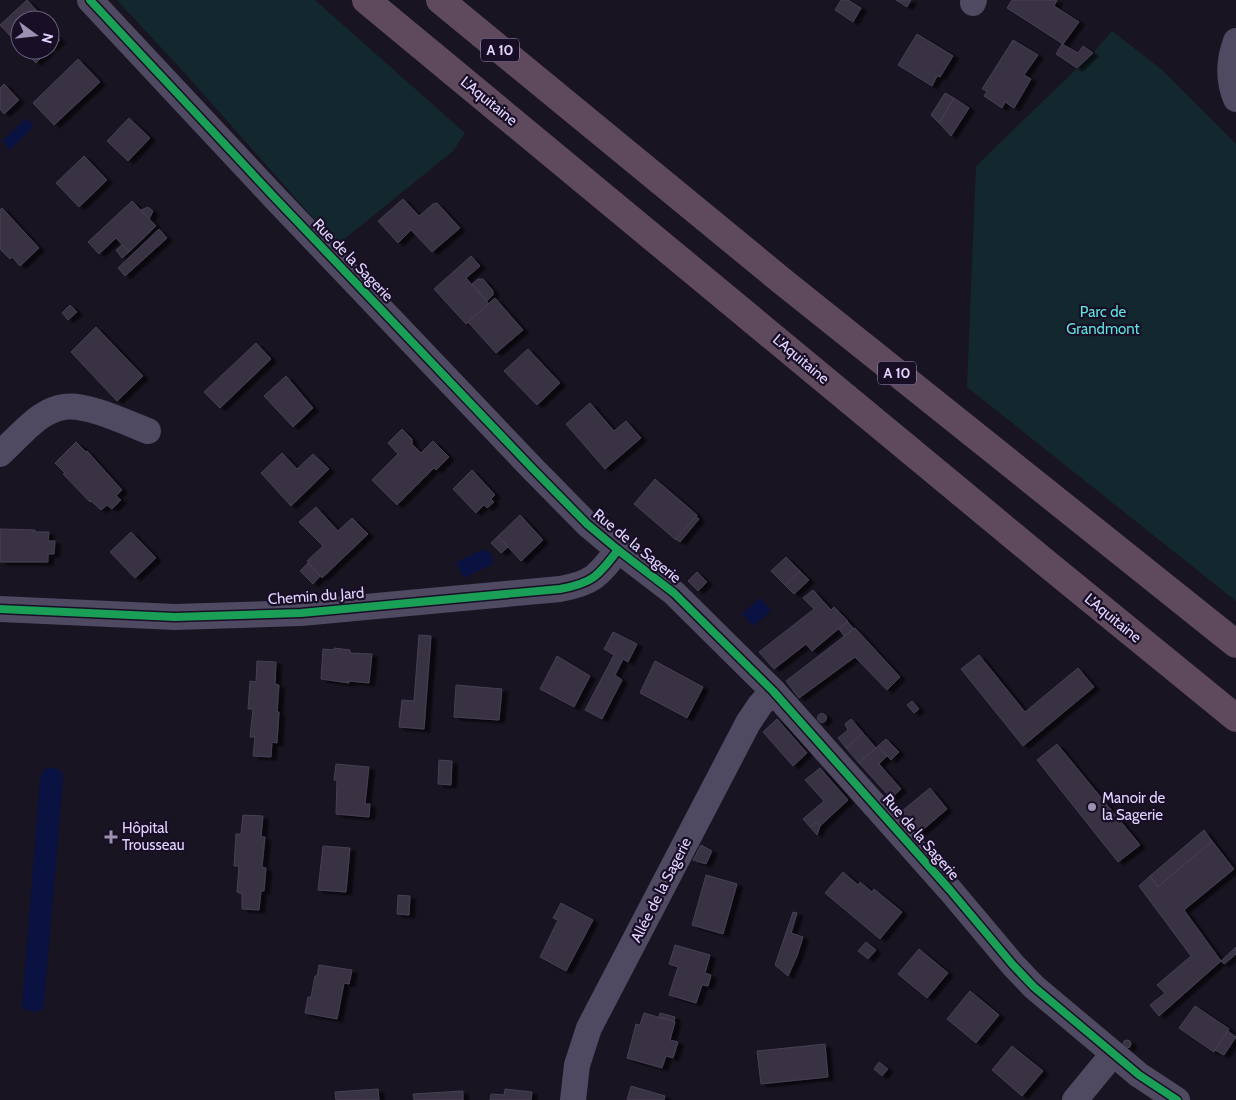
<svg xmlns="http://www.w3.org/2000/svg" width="1236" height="1100" font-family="Cabin,sans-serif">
<defs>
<filter id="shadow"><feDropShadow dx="5.5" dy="3" stdDeviation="1" flood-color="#0009"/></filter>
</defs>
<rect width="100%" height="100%" fill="#191421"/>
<g fill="#13282e">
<path d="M117 0H315L465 133 453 151 337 245 182 70Z"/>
<path d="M1112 31 1161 69 1236 144V601L967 387 976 166 1093 53Z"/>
</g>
<g fill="#0a1242">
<path d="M26 118 34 126 10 150 2 141Z"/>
<path d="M485 549 487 552 492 554 493 564 464 578 456 562Z"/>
<path d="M760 598 771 611 753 626 742 614Z"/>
<path d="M47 768H55L62 772 63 780 44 1003 42 1010 34 1012 25 1010 22 1006 40 779 42 772Z"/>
</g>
<g fill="#393243" stroke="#473f55" filter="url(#shadow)">
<path d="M27 0 37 11 34 14 41 20H20V46L0 25Z"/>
<path d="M841 0H848L861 8 853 22 835 10Z"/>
<path d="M896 0H911L907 7Z"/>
<path d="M1012 0H1057L1054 6 1079 22 1063 44 1007 8Z"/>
<path d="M37 11 42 17 40 19 34 14Z"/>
<path d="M50 30 60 40 50 49Z"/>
<path d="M917 34 953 56 940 77 937 76 932 86 898 65Z"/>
<path d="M1013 40 1038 55 1024 75 1031 79 1014 108 1005 102 1002 108 984 96 987 91 982 89Z"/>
<path d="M1062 44 1078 53 1083 46 1093 53 1077 68 1056 54Z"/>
<path d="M24 50H49L36 63Z"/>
<path d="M78 59 100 82 54 125 33 103Z"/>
<path d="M4 84 19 100 4 114 0 109V88Z"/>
<path d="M945 93 954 98 939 123 931 115Z"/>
<path d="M954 98 969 108 951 136 939 123Z"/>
<path d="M129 118 150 138 128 161 107 141Z"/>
<path d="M84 156 107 180 79 207 56 183Z"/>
<path d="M403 199 419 216 433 204 437 203 460 228 432 252 411 230 398 243 378 221Z"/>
<path d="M132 201 156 226 129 252 116 238 99 254 88 242Z"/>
<path d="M148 207 153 211 149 219 141 210Z"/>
<path d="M2 208 39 248 20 266 12 257 10 259 0 249V210Z"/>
<path d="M159 229 167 238 125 276 118 268Z"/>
<path d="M122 245 129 252 122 258 116 250Z"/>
<path d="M471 256 480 266 466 278 489 304 466 324 434 289Z"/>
<path d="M478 279H483L493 291V295L487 301 472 284Z"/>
<path d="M495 298 523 330 496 353 468 322Z"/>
<path d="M70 305 77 312 68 320 62 313Z"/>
<path d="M96 327 143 376 117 401 71 352Z"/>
<path d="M256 343 271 359 220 408 204 392Z"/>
<path d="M528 349 560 383 537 405 504 371Z"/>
<path d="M286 376 313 408 293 427 264 396Z"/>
<path d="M590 403 614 431 626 421 641 438 605 469 566 424Z"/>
<path d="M402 429 412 439V444L421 453 433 441 449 457 436 470 434 468 397 505 372 480 398 454 388 443Z"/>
<path d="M76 442 86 452 87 451 122 490 116 496 121 500 112 509 107 505 101 510 91 501 90 502 63 474 65 473 55 463Z"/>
<path d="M282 453 297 469 313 454 329 469 291 506 261 473Z"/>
<path d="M472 470 495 495 491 499 494 502 487 508 484 505 476 513 453 489Z"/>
<path d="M655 479 697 515 676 540 634 504Z"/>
<path d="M316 507 338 531 352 518 368 534 322 578 307 561 323 546 299 522Z"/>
<path d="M520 515 543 540 521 561 498 536Z"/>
<path d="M696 516 699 519 680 542 676 539Z"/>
<path d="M0 529 35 530V532H49L48 541H55L54 554H48V562H0Z"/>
<path d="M131 532 156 558 135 578 110 552Z"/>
<path d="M498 536 508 547 501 553 491 543Z"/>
<path d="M786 557 800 571 785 585 771 571Z"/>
<path d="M308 563 320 576 313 584 300 571Z"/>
<path d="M800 571 809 580 794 594 785 585Z"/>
<path d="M697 572 707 582 698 591 688 581Z"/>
<path d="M813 590 831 610 834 607 848 621 812 651 806 644 774 669 759 652 814 609 803 598Z"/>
<path d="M848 622 854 629 844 636 839 629Z"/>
<path d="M855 628 900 677 887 690 855 657 799 698 786 681Z"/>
<path d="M613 632 637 644 628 662 623 659 615 675 622 680 602 719 585 710 614 655 604 649Z"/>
<path d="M419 635 431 636 424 729 399 727 402 700 414 701Z"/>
<path d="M334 648 350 650V653L372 654 369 683 349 681V683L321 679 323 649 334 650Z"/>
<path d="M979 655 1025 712 1078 668 1094 687 1023 746 961 669Z"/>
<path d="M557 656 590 676 574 707 540 689Z"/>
<path d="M257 661 276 662 275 684 279 685 277 712H279L277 743 272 742 271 757 253 756 255 737H250L253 709H248L250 681 256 682Z"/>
<path d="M655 661 703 687 687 718 640 693Z"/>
<path d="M456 685 502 689 499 720 454 717Z"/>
<path d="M912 701 919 709 914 713 907 705Z"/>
<circle cx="822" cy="718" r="4.5"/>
<path d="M777 719 807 753 793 766 763 732Z"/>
<path d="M851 719 863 733 846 748 838 738 848 730 845 724Z"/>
<path d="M863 733 876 748 859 763 846 748Z"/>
<path d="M886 739 899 752 891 760 878 746Z"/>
<path d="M1057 744 1140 845 1118 862 1037 760Z"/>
<path d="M878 746 887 756 879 764 901 789 891 798 859 763Z"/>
<path d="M439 760 452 761 451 785 438 784Z"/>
<path d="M336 764 369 767 365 804H370L369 817 336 814 337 780H334Z"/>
<path d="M820 768 848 800 820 826 817 822 810 827 803 819 824 801 805 780Z"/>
<path d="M930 788 947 809 919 833 902 811Z"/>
<path d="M243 815 263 816 261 837H265L262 867 266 868 264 891H261L259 910 242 909V894L237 892 239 866H234L236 834H241Z"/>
<path d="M817 822 820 826 817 835 810 827Z"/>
<path d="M1204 830 1212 841 1158 887 1150 876Z"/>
<path d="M1212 841 1234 869 1184 910 1221 961 1159 1016 1150 1005 1165 993 1157 985 1191 956 1139 886 1150 876 1158 887Z"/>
<path d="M701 845 712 851 706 864 693 860Z"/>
<path d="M323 846 350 848 346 892 318 890Z"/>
<path d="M843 872 858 885 860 882 872 892 874 889 902 912 880 939 825 893Z"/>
<path d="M706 875 737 884 723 934 692 925Z"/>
<path d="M398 895 410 896 409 915 397 914Z"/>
<path d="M561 903 593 920 566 971 540 957 558 920 553 918Z"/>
<path d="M793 912 797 913 791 933 803 937 797 956 788 976 775 965Z"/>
<path d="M866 942 876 950 868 959 858 951Z"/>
<path d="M675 945 710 955 705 973 711 975 708 986 702 985 696 1003 669 995 678 967 669 964Z"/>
<path d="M1236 947V954L1224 964 1221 961Z"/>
<path d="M919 949 948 973 927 998 898 974Z"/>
<path d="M319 965 352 970 349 984 344 983 337 1019 305 1013 308 997H311L315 976H317Z"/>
<path d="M970 991 999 1015 976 1043 947 1019Z"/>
<path d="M1195 1006 1229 1029 1214 1052 1179 1028Z"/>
<path d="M644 1013 675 1022 670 1040 678 1042 673 1058 666 1056 662 1068 627 1058 636 1024 640 1025Z"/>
<path d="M660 1013 675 1017 674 1021 659 1017Z"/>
<path d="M1228 1031 1236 1037 1224 1055 1215 1050Z"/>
<circle cx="1127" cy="1044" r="4"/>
<path d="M825 1044 828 1077 761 1084 757 1051Z"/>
<path d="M1012 1046 1043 1071 1022 1096 992 1070Z"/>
<path d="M879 1062 888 1069 882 1076 874 1069Z"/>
<path d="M631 1086 665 1096 664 1100H627Z"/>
<path d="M378 1089 379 1100H336L335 1092Z"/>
<path d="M505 1089 532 1092 531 1100H490L491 1094 504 1095Z"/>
<path d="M463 1091V1100H414L413 1094Z"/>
</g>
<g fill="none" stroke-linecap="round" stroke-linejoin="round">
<g stroke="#4f4962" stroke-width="26">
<path d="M90 0 275 198 532 468 587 524 618 550 674 593 773 691 950 890 1013 965 1034 987 1139 1075 1177 1100"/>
<path d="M973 3 974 0"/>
<path d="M1236 41C1229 60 1228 80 1236 99"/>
<path d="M0 454C13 442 25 428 40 417 46 413 56 408 64 407 86 403 127 423 148 431"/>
<path d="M0 609 175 617 301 613 560 589C593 583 598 576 618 550"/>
<path d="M573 1100 577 1065 589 1028 748 723 760 705 773 691"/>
<path d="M1075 1100 1113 1054"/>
</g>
<g stroke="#5f495c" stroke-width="28">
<path d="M366 0 1046 563 1236 718"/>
<path d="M440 0 782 281 1236 644"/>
</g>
<defs>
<g id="cycleway">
<path d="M90 0 275 198 532 468 587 524 618 550 674 593 773 691 950 890 1013 965 1034 987 1139 1075 1177 1100"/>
<path d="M0 609 175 617 301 613 560 589C593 583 598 576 618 550"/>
</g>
</defs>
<use href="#cycleway" stroke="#180f26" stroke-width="11"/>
<use href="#cycleway" stroke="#1a9f57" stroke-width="8"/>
</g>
<g fill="#9c91b1" stroke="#180f26" stroke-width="2">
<circle cx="1092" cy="807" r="5"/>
<path d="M108.5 829.5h5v5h5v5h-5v5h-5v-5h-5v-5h5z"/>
</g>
<g text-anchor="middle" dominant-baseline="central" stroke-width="4.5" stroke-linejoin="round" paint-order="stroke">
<g fill="#180f26" stroke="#a599be" stroke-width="1">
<rect x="481" y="38.5" width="38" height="23" rx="4"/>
<rect x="878" y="361.5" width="38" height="23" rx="4"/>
</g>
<g font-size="14" font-weight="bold" fill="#e2d4ff">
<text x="500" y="50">A 10</text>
<text x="897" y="373">A 10</text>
</g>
<g font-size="15" fill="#e2d4ff" stroke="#180f26">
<text transform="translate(489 101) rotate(39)">L'Aquitaine</text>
<text transform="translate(353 260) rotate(46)">Rue de la Sagerie</text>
<text transform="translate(801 359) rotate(40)">L'Aquitaine</text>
<text transform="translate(637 546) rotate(39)">Rue de la Sagerie</text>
<text transform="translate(316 596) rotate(-4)">Chemin du Jard</text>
<text transform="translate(1113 618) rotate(39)">L'Aquitaine</text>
<text transform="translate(921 837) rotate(49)">Rue de la Sagerie</text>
<text transform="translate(661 890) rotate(-63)">Allée de la Sagerie</text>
</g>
<g font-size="15" fill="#5de2dd" stroke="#180f26">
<text x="1103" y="312">Parc de<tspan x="1103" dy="17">Grandmont</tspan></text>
</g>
<g font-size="15" fill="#e2d4ff" stroke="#180f26" text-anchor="start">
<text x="1102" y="798">Manoir de<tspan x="1102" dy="17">la Sagerie</tspan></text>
<text x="122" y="828">Hôpital<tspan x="122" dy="17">Trousseau</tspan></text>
</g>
</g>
<g transform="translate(35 35) rotate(105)"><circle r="24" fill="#180f26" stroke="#695e7d"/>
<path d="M0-4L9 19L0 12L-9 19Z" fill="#9c91b1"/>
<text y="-8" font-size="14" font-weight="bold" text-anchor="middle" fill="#e2d4ff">N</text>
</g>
</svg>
